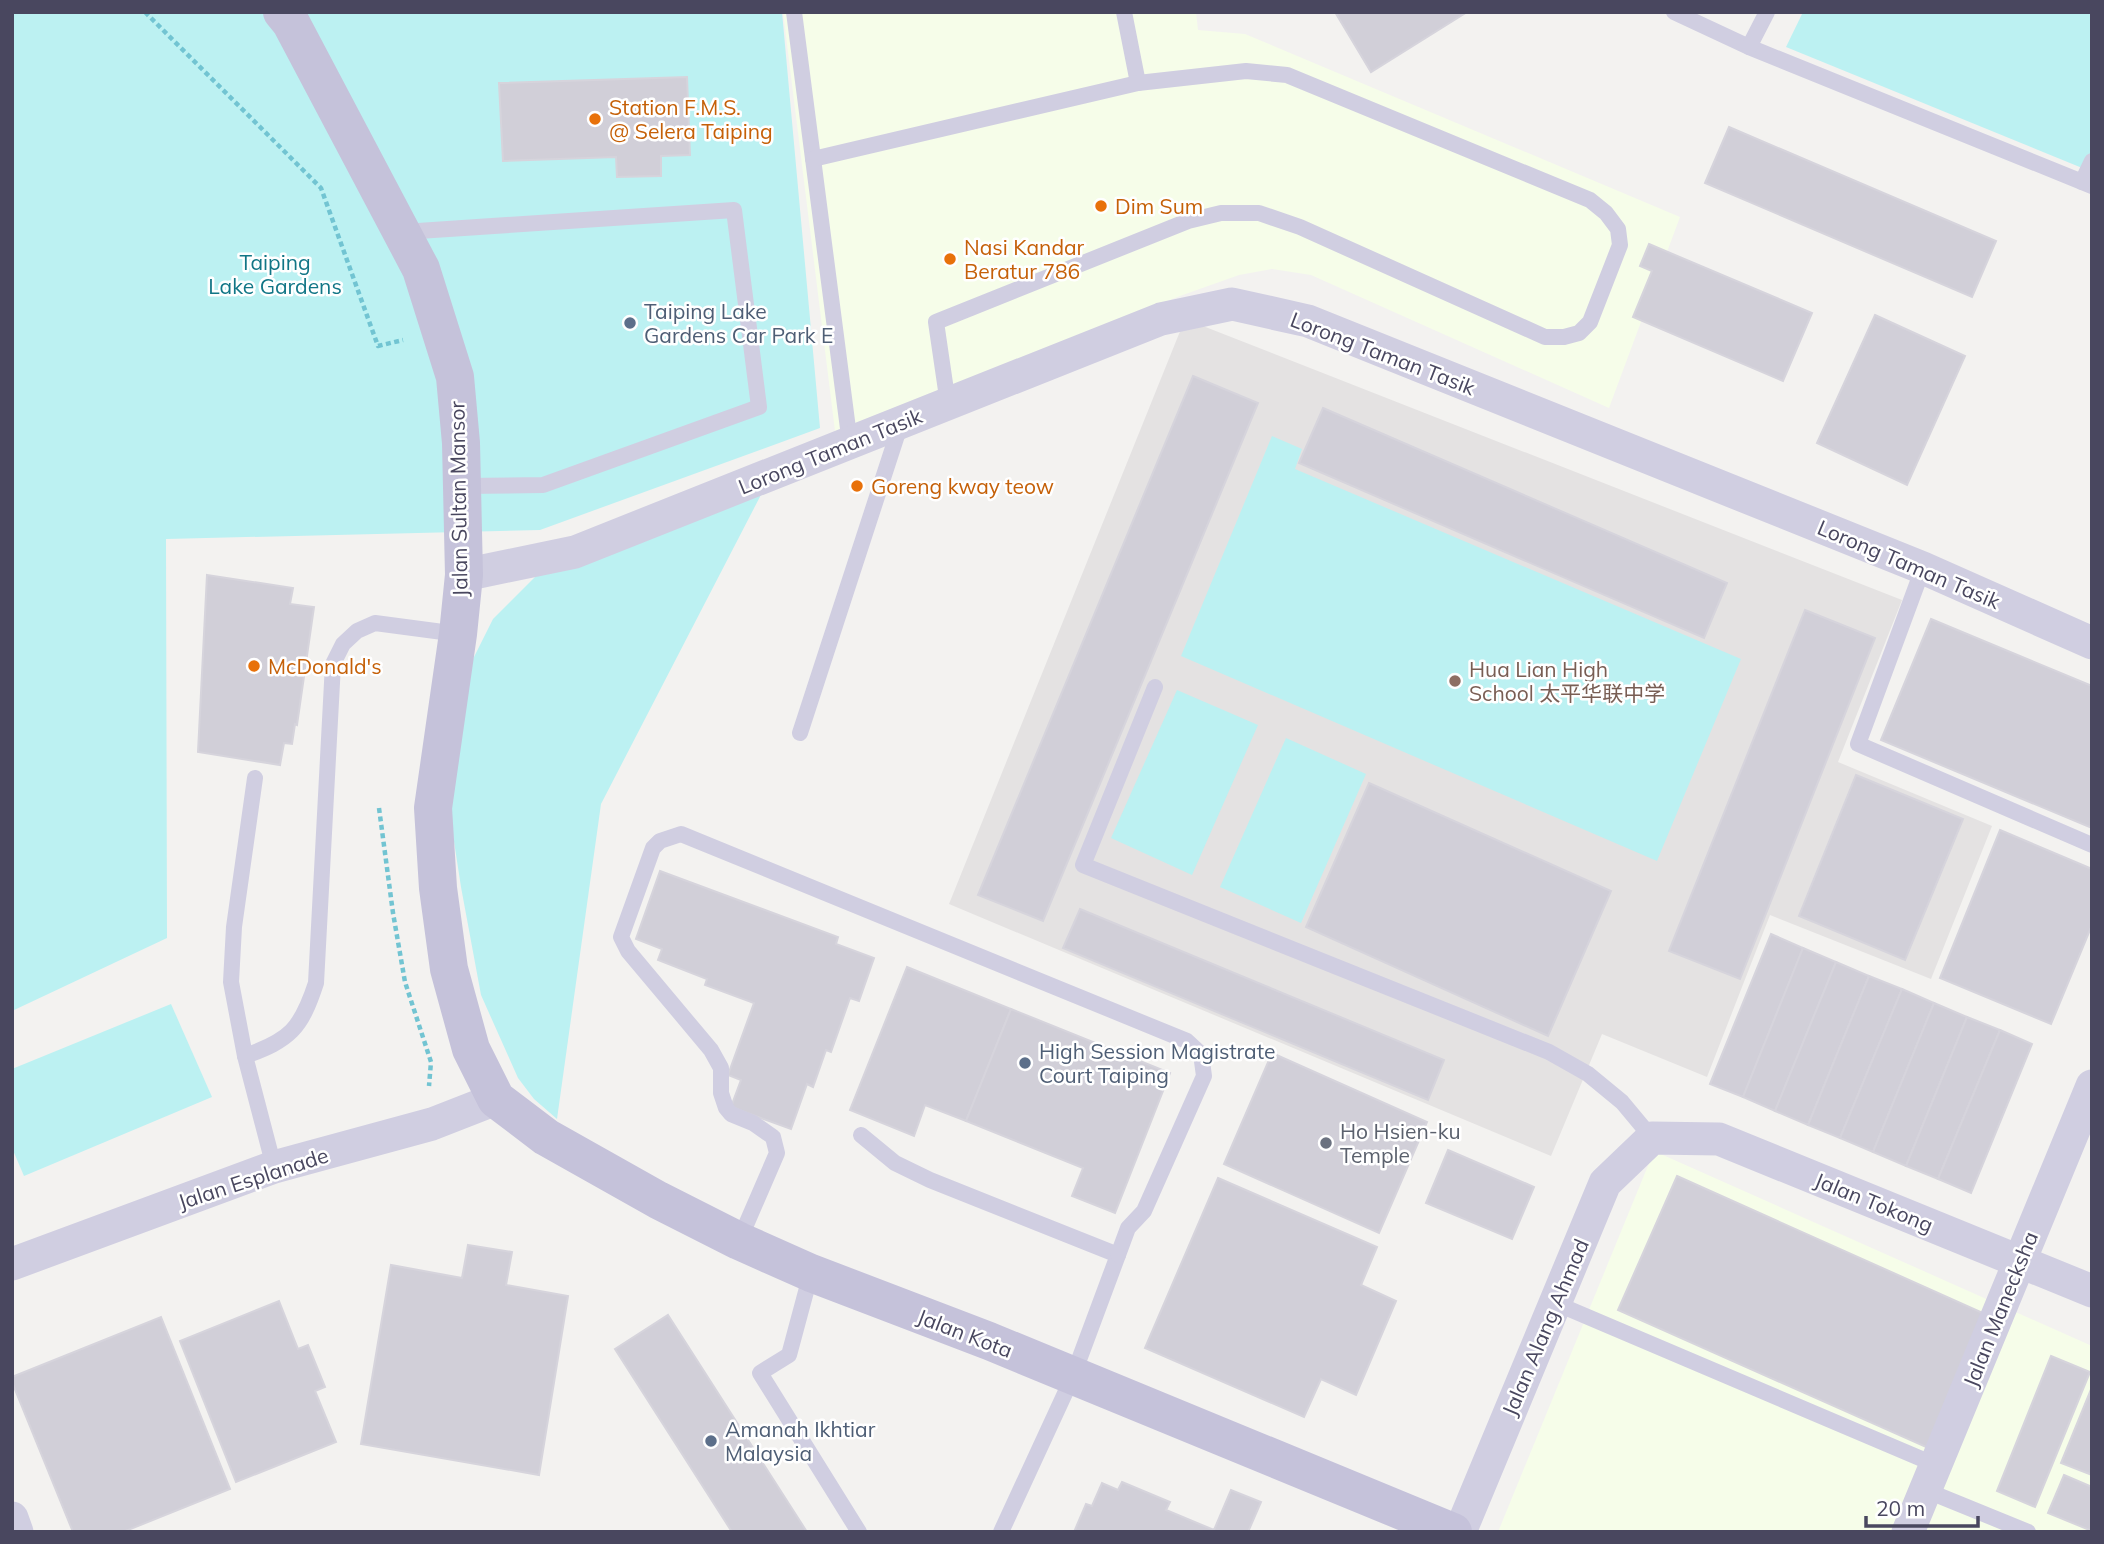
<svg xmlns="http://www.w3.org/2000/svg" width="2104" height="1544" font-family="Mulish,'Noto Sans SC',sans-serif">
<rect width="100%" height="100%" fill="#f3f2f0"/>
<g fill="#f6fde9">
<path d="M783 12H1196L1198 30 1245 34 1680 217 1609 408 1311 275 1272 269 1239 275 1180 296 835 431Z"/>
<path d="M1654 1151 2092 1346V1532H1498Z"/>
</g>
<path fill="#e4e2e2" d="M1185 319 1902 600 1838 762 1992 826 1931 979 1770 915 1707 1077 1602 1034 1551 1156 949 904Z"/>
<g fill="#bcf1f2">
<path d="M12 12H782L820 428 540 530 166 539 167 938 12 1011Z"/>
<path d="M1803 12H2092V172L1786 47Z"/>
<path d="M1272 436 1302 449 1295 469 1741 659 1657 861 1181 656Z"/>
<path d="M765 487 601 804 557 1119 534 1099 518 1078 481 995 461 887 447 796 462 681 493 619 536 576Z"/>
<path d="M1177 690 1258 725 1192 875 1111 838Z"/>
<path d="M1286 738 1366 774 1301 923 1220 887Z"/>
<path d="M171 1004 212 1097 24 1176 12 1148V1069Z"/>
</g>
<g fill="#d1cfd8" stroke="#d6d4dc" stroke-width="2">
<path d="M1335 12H1467L1371 72Z"/>
<path d="M687 77 690 155 661 156V176L617 177 616 157 503 161 499 83Z"/>
<path d="M1729 127 1996 241 1972 297 1705 183Z"/>
<path d="M1649 244 1812 313 1783 381 1633 317 1652 271 1640 266Z"/>
<path d="M1875 315 1965 356 1907 485 1817 443Z"/>
<path d="M1193 376 1258 403 1043 921 978 895Z"/>
<path d="M1323 408 1727 583 1704 638 1299 463Z"/>
<path d="M207 575 293 588 290 604 314 607 297 725 295 724 292 744 284 743 280 765 198 752Z"/>
<path d="M1805 610 1875 638 1740 979 1669 951Z"/>
<path d="M1931 619 2092 686V828L1881 740Z"/>
<path d="M1856 775 1963 819 1905 960 1799 916Z"/>
<path d="M1369 783 1611 891 1548 1036 1306 927Z"/>
<path d="M2000 830 2092 869V925L2051 1024 1940 978Z"/>
<path d="M660 871 838 937 836 944 874 958 859 1001 850 998 831 1052 826 1050 813 1087 807 1084 791 1129 731 1107 741 1080 728 1075 754 1003 705 985 707 979 658 960 662 949 636 939Z"/>
<path d="M1080 909 1444 1060 1428 1100 1063 948Z"/>
<path d="M1771 934 1803 948 1743 1097 1710 1084Z"/>
<path d="M1803 948 1836 962 1775 1111 1743 1097Z"/>
<path d="M1836 962 1869 976 1808 1125 1775 1111Z"/>
<path d="M907 967 1011 1009 966 1121 925 1105 914 1136 850 1110Z"/>
<path d="M1869 976 1902 989 1840 1138 1808 1125Z"/>
<path d="M1902 989 1934 1003 1873 1152 1840 1138Z"/>
<path d="M1934 1003 1967 1017 1906 1166 1873 1152Z"/>
<path d="M1011 1009 1170 1073 1115 1213 1072 1196 1083 1168 966 1121Z"/>
<path d="M1967 1017 2000 1030 1938 1179 1906 1166Z"/>
<path d="M2000 1030 2032 1044 1971 1193 1938 1179Z"/>
<path d="M1272 1053 1427 1122 1379 1233 1224 1164Z"/>
<path d="M1448 1150 1534 1187 1512 1239 1426 1203Z"/>
<path d="M1677 1176 1994 1318 1935 1451 1618 1310Z"/>
<path d="M1218 1178 1377 1247 1361 1285 1396 1301 1356 1395 1321 1379 1304 1417 1145 1348Z"/>
<path d="M468 1245 512 1252 506 1285 568 1296 539 1475 361 1444 391 1265 462 1278Z"/>
<path d="M279 1301 298 1349 308 1345 325 1387 315 1391 336 1442 236 1482 180 1341Z"/>
<path d="M668 1315 807 1532H732L615 1349Z"/>
<path d="M161 1317 230 1489 123 1532H73L12 1382V1377Z"/>
<path d="M2051 1356 2090 1372 2035 1507 1997 1491Z"/>
<path d="M2092 1387V1475L2061 1463Z"/>
<path d="M2064 1475 2092 1487V1531L2048 1513Z"/>
<path d="M1122 1482 1170 1502 1166 1510 1214 1530 1231 1490 1261 1502 1248 1532H1074L1086 1504 1092 1506 1102 1483 1118 1490Z"/>
</g>
<g fill="none" stroke-linecap="round" stroke-linejoin="round">
<g stroke="#72c4d2" stroke-width="4.5" stroke-dasharray="5 3.5" stroke-linecap="butt">
<path d="M145 12 321 188 378 346 403 340"/>
<path d="M379 808 393 913 405 982 431 1062 429 1086"/>
</g>
<g stroke="#d0cee1" stroke-width="16">
<path d="M794 12 850 444"/>
<path d="M1124 12 1138 83"/>
<path d="M1674 12 1749 47 2092 186"/>
<path d="M1749 47 1767 12"/>
<path d="M813 159 1138 83 1246 71 1287 75 1590 200 1606 213 1618 229 1620 245 1590 322 1579 333 1564 337H1545L1300 227 1259 213H1221L1188 221 936 322 948 404"/>
<path d="M2082 182 2092 161"/>
<path d="M403 232 734 210 759 407 543 485 462 486"/>
<path d="M1923 568 1858 744 2092 845"/>
<path d="M1155 687 1083 865 1549 1052 1588 1074 1622 1102 1652 1138"/>
<path d="M800 733 901 423"/>
<path d="M255 778 234 927 231 982 245 1056 274 1167"/>
<path d="M245 1056C290 1040 301 1029 316 983L333 664 343 644 357 631 375 623 458 634"/>
<path d="M861 1135 895 1163 930 1180 1118 1255 1073 1376 1001 1532"/>
<path d="M739 1241 777 1153 773 1137 753 1123 731 1114 726 1108 721 1093V1068L711 1050 628 951 621 937 653 848 660 841 681 834 1187 1041 1201 1054 1204 1076 1144 1211 1128 1228 1118 1255"/>
<path d="M811 1273 789 1355 760 1373 859 1532"/>
<path d="M1555 1303 1936 1465"/>
<path d="M1925 1490 2028 1532"/>
</g>
<g stroke="#d0cee1" stroke-width="33">
<path d="M464 575 575 552 1161 319 1232 304 1308 321 1923 568 2092 643"/>
<path d="M12 1264 274 1167 432 1124 496 1099"/>
<path d="M12 1518 17 1532"/>
<path d="M1460 1532 1605 1183 1652 1138 1719 1139 2092 1291"/>
<path d="M1908 1532 2092 1086"/>
</g>
<path stroke="#c5c2da" stroke-width="38" d="M282 12 291 23 421 269 455 377 461 443 464 575 458 634 433 808 438 888 449 969 471 1049 496 1099 546 1137 658 1200 739 1241 811 1273 989 1341 1453 1532"/>
</g>
<g fill="#e8710a" stroke="#fff" stroke-width="2.5">
<circle cx="595" cy="119" r="7"/>
<circle cx="1101" cy="206" r="7"/>
<circle cx="950" cy="259" r="7"/>
<circle cx="857" cy="486" r="7"/>
<circle cx="254" cy="666" r="7"/>
</g>
<g fill="#5c6f8a" stroke="#fff" stroke-width="2.5">
<circle cx="630" cy="323" r="7"/>
<circle cx="1025" cy="1063" r="7"/>
<circle cx="711" cy="1441" r="7"/>
</g>
<circle fill="#8d6e63" stroke="#fff" stroke-width="2.5" cx="1455" cy="681" r="7"/>
<circle fill="#6b7280" stroke="#fff" stroke-width="2.5" cx="1326" cy="1143" r="7"/>
<g text-anchor="middle" dominant-baseline="central" stroke-width="5" stroke-linejoin="round" paint-order="stroke">
<g font-size="21" fill="#c56008" stroke="#fff" text-anchor="start">
<text x="609" y="107">Station F.M.S.<tspan x="609" dy="24">@ Selera Taiping</tspan></text>
<text x="1115" y="206">Dim Sum</text>
<text x="964" y="247">Nasi Kandar<tspan x="964" dy="24">Beratur 786</tspan></text>
<text x="871" y="486">Goreng kway teow</text>
<text x="268" y="666">McDonald's</text>
</g>
<g font-size="21" fill="#117686" stroke="#fff">
<text x="275" y="262">Taiping<tspan x="275" dy="24">Lake Gardens</tspan></text>
</g>
<g font-size="21" fill="#4e5e75" stroke="#fff" text-anchor="start">
<text x="644" y="311">Taiping Lake<tspan x="644" dy="24">Gardens Car Park E</tspan></text>
<text x="1039" y="1051">High Session Magistrate<tspan x="1039" dy="24">Court Taiping</tspan></text>
<text x="725" y="1429">Amanah Ikhtiar<tspan x="725" dy="24">Malaysia</tspan></text>
</g>
<g font-size="21" fill="#49475f" stroke="#fff">
<text transform="translate(1383 353) rotate(21)">Lorong Taman Tasik</text>
<text transform="translate(830 451) rotate(-22)">Lorong Taman Tasik</text>
<text transform="translate(458 499) rotate(-91)">Jalan Sultan Mansor</text>
<text transform="translate(1909 564) rotate(23)">Lorong Taman Tasik</text>
<text transform="translate(253 1178) rotate(-18)">Jalan Esplanade</text>
<text transform="translate(1874 1202) rotate(22)">Jalan Tokong</text>
<text transform="translate(2000 1309) rotate(-68)">Jalan Manecksha</text>
<text transform="translate(1545 1327) rotate(-67)">Jalan Alang Ahmad</text>
<text transform="translate(965 1333) rotate(21)">Jalan Kota</text>
</g>
<g font-size="21" fill="#785e54" stroke="#fff" text-anchor="start">
<text x="1469" y="669">Hua Lian High<tspan x="1469" dy="24">School 太平华联中学</tspan></text>
</g>
<g font-size="21" fill="#5b616d" stroke="#fff" text-anchor="start">
<text x="1340" y="1131">Ho Hsien-ku<tspan x="1340" dy="24">Temple</tspan></text>
</g>
</g>
<rect width="2104" height="1544" fill="none" stroke="#49475f" stroke-width="28"/>
<path d="M1866 1516v10h112v-10" fill="none" stroke="#49475f" stroke-width="3.5"/>
<text x="1876" y="1516" font-size="21" fill="#49475f" stroke="#ffffff" stroke-width="5" paint-order="stroke">20 m</text>
</svg>
